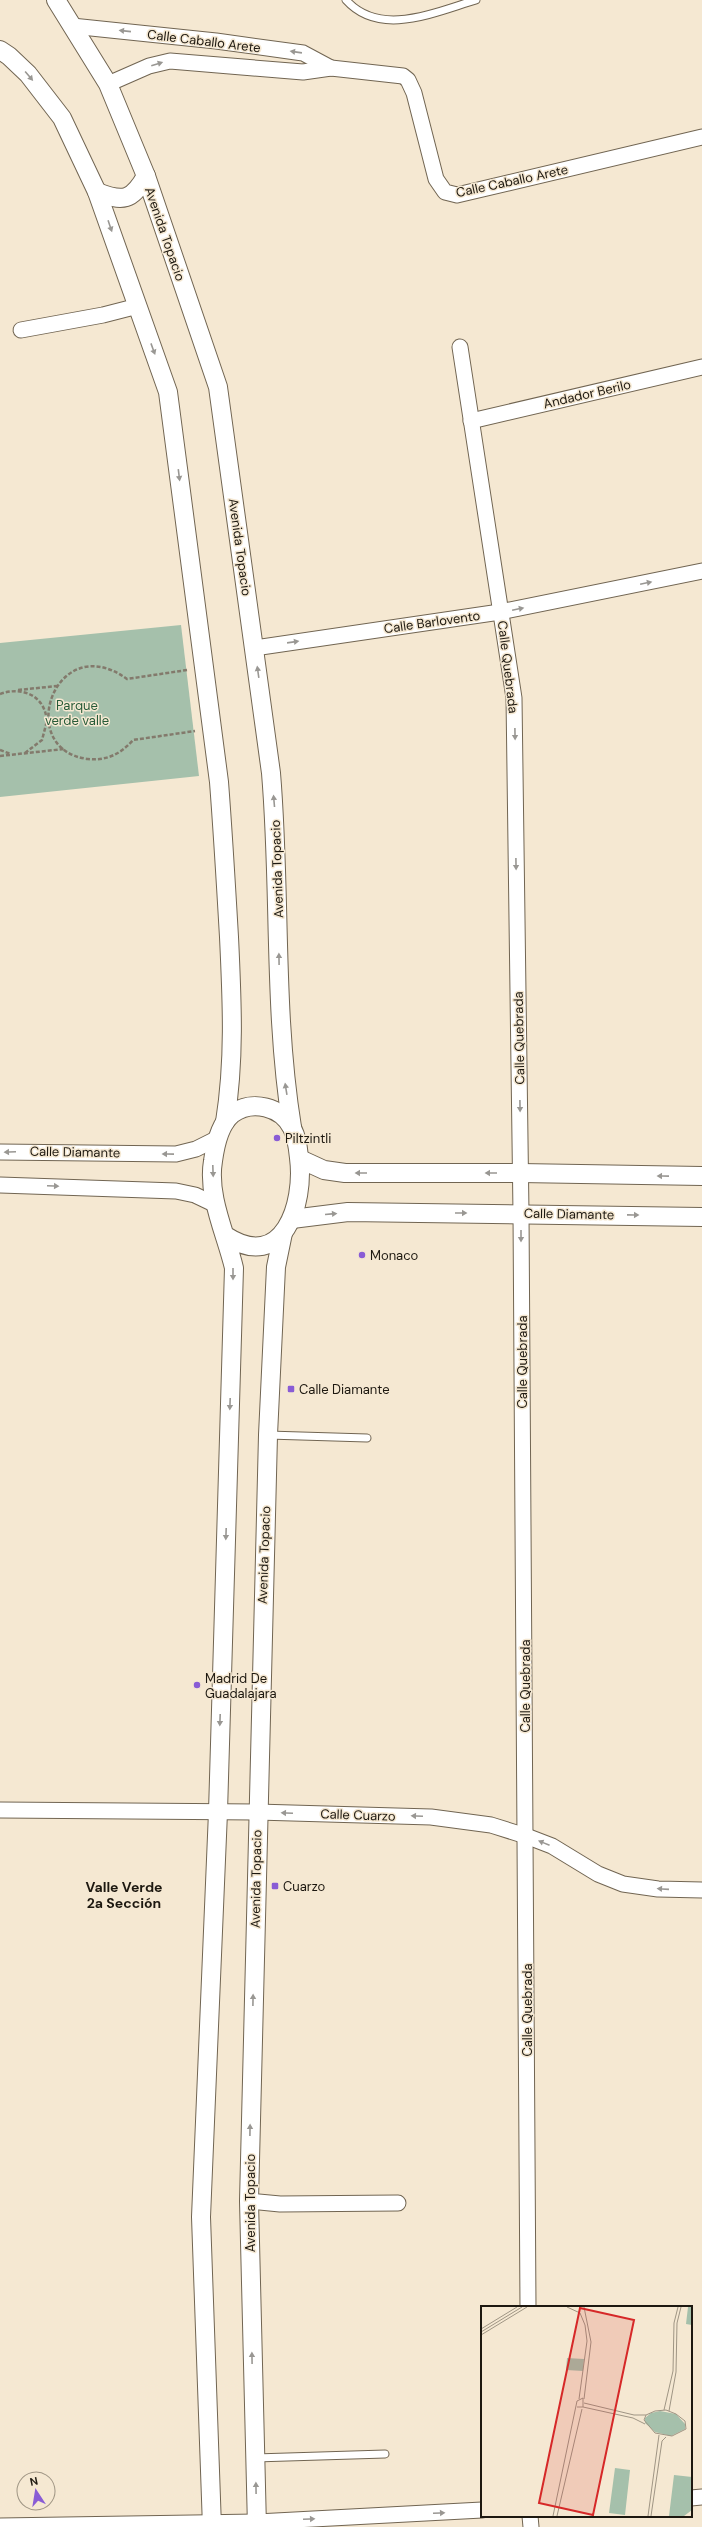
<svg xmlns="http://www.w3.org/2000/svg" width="702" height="2527" font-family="'DM Sans',sans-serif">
<rect width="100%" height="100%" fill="#f5e8d2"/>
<path fill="#a5c0ab" d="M181 625 199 776 0 797V643Z"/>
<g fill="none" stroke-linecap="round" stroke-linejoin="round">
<defs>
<g id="service">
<path d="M346 0C380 38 435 12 476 0"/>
<path d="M268 1435 367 1438"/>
<path d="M255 2458 385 2454"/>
</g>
<g id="minor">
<path d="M72 26 216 41 303 53 331 68"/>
<path d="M108 84 149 66 170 61 303 72 331 68 403 76 408 80 414 93 436 179 445 192 457 195 702 137"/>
<path d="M21 330 103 315 138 306"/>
<path d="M460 347 514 698 521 1213 528 2307"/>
<path d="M471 421 702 367"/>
<path d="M254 648 500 612 702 571"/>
<path d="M0 1152 176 1154 196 1149 218 1138"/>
<path d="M0 1185 176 1191 195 1195 216 1205"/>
<path d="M0 1810 257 1812 431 1817 491 1825 526 1836 552 1846 598 1874 623 1884 658 1889 702 1890"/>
<path d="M249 2201 280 2204 398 2203"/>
<path d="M691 2498 702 2497"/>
<path d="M530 2516 531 2527"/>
<path d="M0 2526 257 2522 482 2510"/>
</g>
<g id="tertiary">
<path d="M56 0 108 84 146 176 218 387 271 773C281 891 273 1010 292 1127"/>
<path d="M0 50 9 56 28 74 62 118 97 192 168 392 219 782C223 834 226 885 229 937 232 1001 235 1059 225 1122"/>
<path d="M97 192C123 202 132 201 146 176"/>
<path d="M300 1159 324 1170 345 1173H520L702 1176"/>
<path d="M292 1219 348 1212 702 1217"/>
<path d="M212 2527 201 2217 218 1812 234 1268C226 1234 207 1196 213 1161 215 1146 220 1124 232 1114 252 1099 282 1107 292 1128 297 1137 298 1148 299 1158 305 1204 283 1273 226 1236"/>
<path d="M257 2527 249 2201 268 1435 276 1267 283 1233"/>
</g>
</defs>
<use href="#service" stroke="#716552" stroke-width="9"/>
<use href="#minor" stroke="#716552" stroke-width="17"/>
<use href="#tertiary" stroke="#716552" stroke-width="20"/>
<g stroke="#837a6c" stroke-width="2.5" stroke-dasharray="4 2" stroke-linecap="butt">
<path d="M187 670 127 679C55 627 13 750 88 759 106 761 121 754 133 740L195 731"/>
<path d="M18 690 57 686"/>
<path d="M0 694C19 687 41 693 46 715"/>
<path d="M0 750 11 754"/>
<path d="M25 753 42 740 47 721"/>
<path d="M0 756 64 749"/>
</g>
<use href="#service" stroke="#fff" stroke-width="7"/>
<use href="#minor" stroke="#fff" stroke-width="15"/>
<use href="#tertiary" stroke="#fff" stroke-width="18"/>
</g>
<defs><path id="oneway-solid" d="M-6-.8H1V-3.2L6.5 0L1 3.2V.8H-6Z"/></defs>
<g fill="#999793">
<use href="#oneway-solid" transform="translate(125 31) rotate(-174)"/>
<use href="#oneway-solid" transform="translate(296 52) rotate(-172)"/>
<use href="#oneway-solid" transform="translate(157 64) rotate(-17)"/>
<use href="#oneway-solid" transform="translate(29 76) rotate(50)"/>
<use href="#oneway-solid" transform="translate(110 226) rotate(71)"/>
<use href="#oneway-solid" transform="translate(153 349) rotate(70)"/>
<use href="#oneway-solid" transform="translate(179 475) rotate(83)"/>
<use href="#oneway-solid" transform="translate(646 583) rotate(-12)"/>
<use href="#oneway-solid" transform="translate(518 609) rotate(-12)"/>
<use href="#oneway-solid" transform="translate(293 642) rotate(-8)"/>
<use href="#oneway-solid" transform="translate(258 672) rotate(-98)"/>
<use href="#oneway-solid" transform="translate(515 734) rotate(89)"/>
<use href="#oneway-solid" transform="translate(274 801) rotate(-95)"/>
<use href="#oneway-solid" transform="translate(516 864) rotate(89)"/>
<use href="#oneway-solid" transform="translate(279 959) rotate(-91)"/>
<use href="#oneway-solid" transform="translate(286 1089) rotate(-99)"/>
<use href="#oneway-solid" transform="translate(520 1106) rotate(89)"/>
<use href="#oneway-solid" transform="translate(10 1152) rotate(178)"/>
<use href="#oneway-solid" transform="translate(168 1154) rotate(-179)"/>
<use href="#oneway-solid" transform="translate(213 1171) rotate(88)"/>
<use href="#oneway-solid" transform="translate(361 1173) rotate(180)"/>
<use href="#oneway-solid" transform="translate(491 1173) rotate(180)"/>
<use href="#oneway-solid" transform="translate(663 1176) rotate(-179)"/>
<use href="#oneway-solid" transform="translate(53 1186) rotate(2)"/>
<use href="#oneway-solid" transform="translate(461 1213)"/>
<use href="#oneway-solid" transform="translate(331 1214) rotate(-5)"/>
<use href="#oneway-solid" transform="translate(633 1215) rotate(1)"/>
<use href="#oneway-solid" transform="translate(521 1236) rotate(90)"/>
<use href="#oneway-solid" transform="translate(233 1274) rotate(90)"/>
<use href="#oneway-solid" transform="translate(230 1404) rotate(92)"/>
<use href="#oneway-solid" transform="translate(226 1534) rotate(92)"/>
<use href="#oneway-solid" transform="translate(220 1720) rotate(92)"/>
<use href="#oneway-solid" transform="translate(287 1813) rotate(-178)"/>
<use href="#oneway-solid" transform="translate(417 1816) rotate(-178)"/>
<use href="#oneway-solid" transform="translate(544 1843) rotate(-158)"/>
<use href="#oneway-solid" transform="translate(663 1889) rotate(-176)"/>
<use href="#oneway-solid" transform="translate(253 2000) rotate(-89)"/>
<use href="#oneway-solid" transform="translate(250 2130) rotate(-89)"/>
<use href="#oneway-solid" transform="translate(252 2358) rotate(-91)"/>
<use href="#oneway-solid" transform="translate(256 2488) rotate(-91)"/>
<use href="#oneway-solid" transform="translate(439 2513) rotate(-3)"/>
<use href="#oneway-solid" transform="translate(309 2519) rotate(-3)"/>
</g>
<g fill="#895cd5" stroke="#f5e8d2" stroke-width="1.5">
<circle cx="277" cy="1138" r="4"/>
<circle cx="362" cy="1255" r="4"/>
<rect x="287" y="1385" width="8" height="8" rx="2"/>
<circle cx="197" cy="1685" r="4"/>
<rect x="271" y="1882" width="8" height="8" rx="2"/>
</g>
<g text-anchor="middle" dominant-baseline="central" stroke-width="3" stroke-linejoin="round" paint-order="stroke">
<g font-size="13" fill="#1d1810" stroke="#f5e8d2">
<text transform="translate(204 41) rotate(7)">Calle Caballo Arete</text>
<text transform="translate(512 181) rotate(-12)">Calle Caballo Arete</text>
<text transform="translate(165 234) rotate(71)">Avenida Topacio</text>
<text transform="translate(587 394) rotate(-13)">Andador Berilo</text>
<text transform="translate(240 547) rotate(82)">Avenida Topacio</text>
<text transform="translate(432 622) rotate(-8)">Calle Barlovento</text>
<text transform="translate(508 667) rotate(83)">Calle Quebrada</text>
<text transform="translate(277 869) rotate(-92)">Avenida Topacio</text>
<text transform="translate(519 1038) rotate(-91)">Calle Quebrada</text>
<text transform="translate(75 1152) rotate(1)">Calle Diamante</text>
<text transform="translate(569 1214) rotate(1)">Calle Diamante</text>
<text transform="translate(522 1362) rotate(-90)">Calle Quebrada</text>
<text transform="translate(264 1555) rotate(-88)">Avenida Topacio</text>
<text transform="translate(525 1686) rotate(-90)">Calle Quebrada</text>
<text transform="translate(358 1815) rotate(2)">Calle Cuarzo</text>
<text transform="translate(256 1879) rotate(-89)">Avenida Topacio</text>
<text transform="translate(527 2010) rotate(-90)">Calle Quebrada</text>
<text transform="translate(250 2203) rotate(-90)">Avenida Topacio</text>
</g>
<g font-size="13" fill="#275b38" stroke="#f5e8d2">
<text x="77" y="705">Parque<tspan x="77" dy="15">verde valle</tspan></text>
</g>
<g font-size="13" fill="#1d1810" stroke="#f5e8d2" text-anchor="start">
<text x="285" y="1138">Piltzintli</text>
<text x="370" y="1255">Monaco</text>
<text x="299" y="1389">Calle Diamante</text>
<text x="205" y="1678">Madrid De<tspan x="205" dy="15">Guadalajara</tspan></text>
<text x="283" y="1886">Cuarzo</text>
</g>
<g font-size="14" font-weight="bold" fill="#1d1810" stroke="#f5e8d2">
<text x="124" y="1887">Valle Verde<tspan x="124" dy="16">2a Sección</tspan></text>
</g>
</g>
<g transform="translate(481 2306)">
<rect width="211" height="211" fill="#f5e8d2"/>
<path d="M207 1H211V19L205 18ZM86 52 103 53 102 65 85 64ZM179 105 195 108 204 118V123L190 130 174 126 164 117V112L170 107ZM134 162 149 164 144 209 128 207ZM193 169 211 171V204L203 210H188Z" fill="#a5c0ab"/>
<path fill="none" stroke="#9f9584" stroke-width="1" d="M86 1 99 7 104 19 106 35 98 93M103 1 110 36 103 93M0 23 36 1M0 26 41 1M0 29 46 1M103 97 153 109H165M102 101 152 112 164 118M183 104 192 65 193 17 197 1M174 105 185 104 195 108 204 115 205 123 191 130 174 127 163 114 165 109ZM188 105 195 66 196 17 200 1M72 210 96 95 102 92V101H96M76 210 101 103M167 210 178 129M170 210 181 135 185 131"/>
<path fill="#d62828" fill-opacity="0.15" stroke="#d62828" stroke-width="2" d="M99 2 153 14 112 209 58 197Z"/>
<rect width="211" height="211" fill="none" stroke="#1d1810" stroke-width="2"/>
</g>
<g transform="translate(36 2491) rotate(348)"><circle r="19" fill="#f5e8d2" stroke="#9f9584"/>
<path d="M0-3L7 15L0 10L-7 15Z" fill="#895cd5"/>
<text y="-6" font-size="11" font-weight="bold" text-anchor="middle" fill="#1d1810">N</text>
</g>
</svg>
